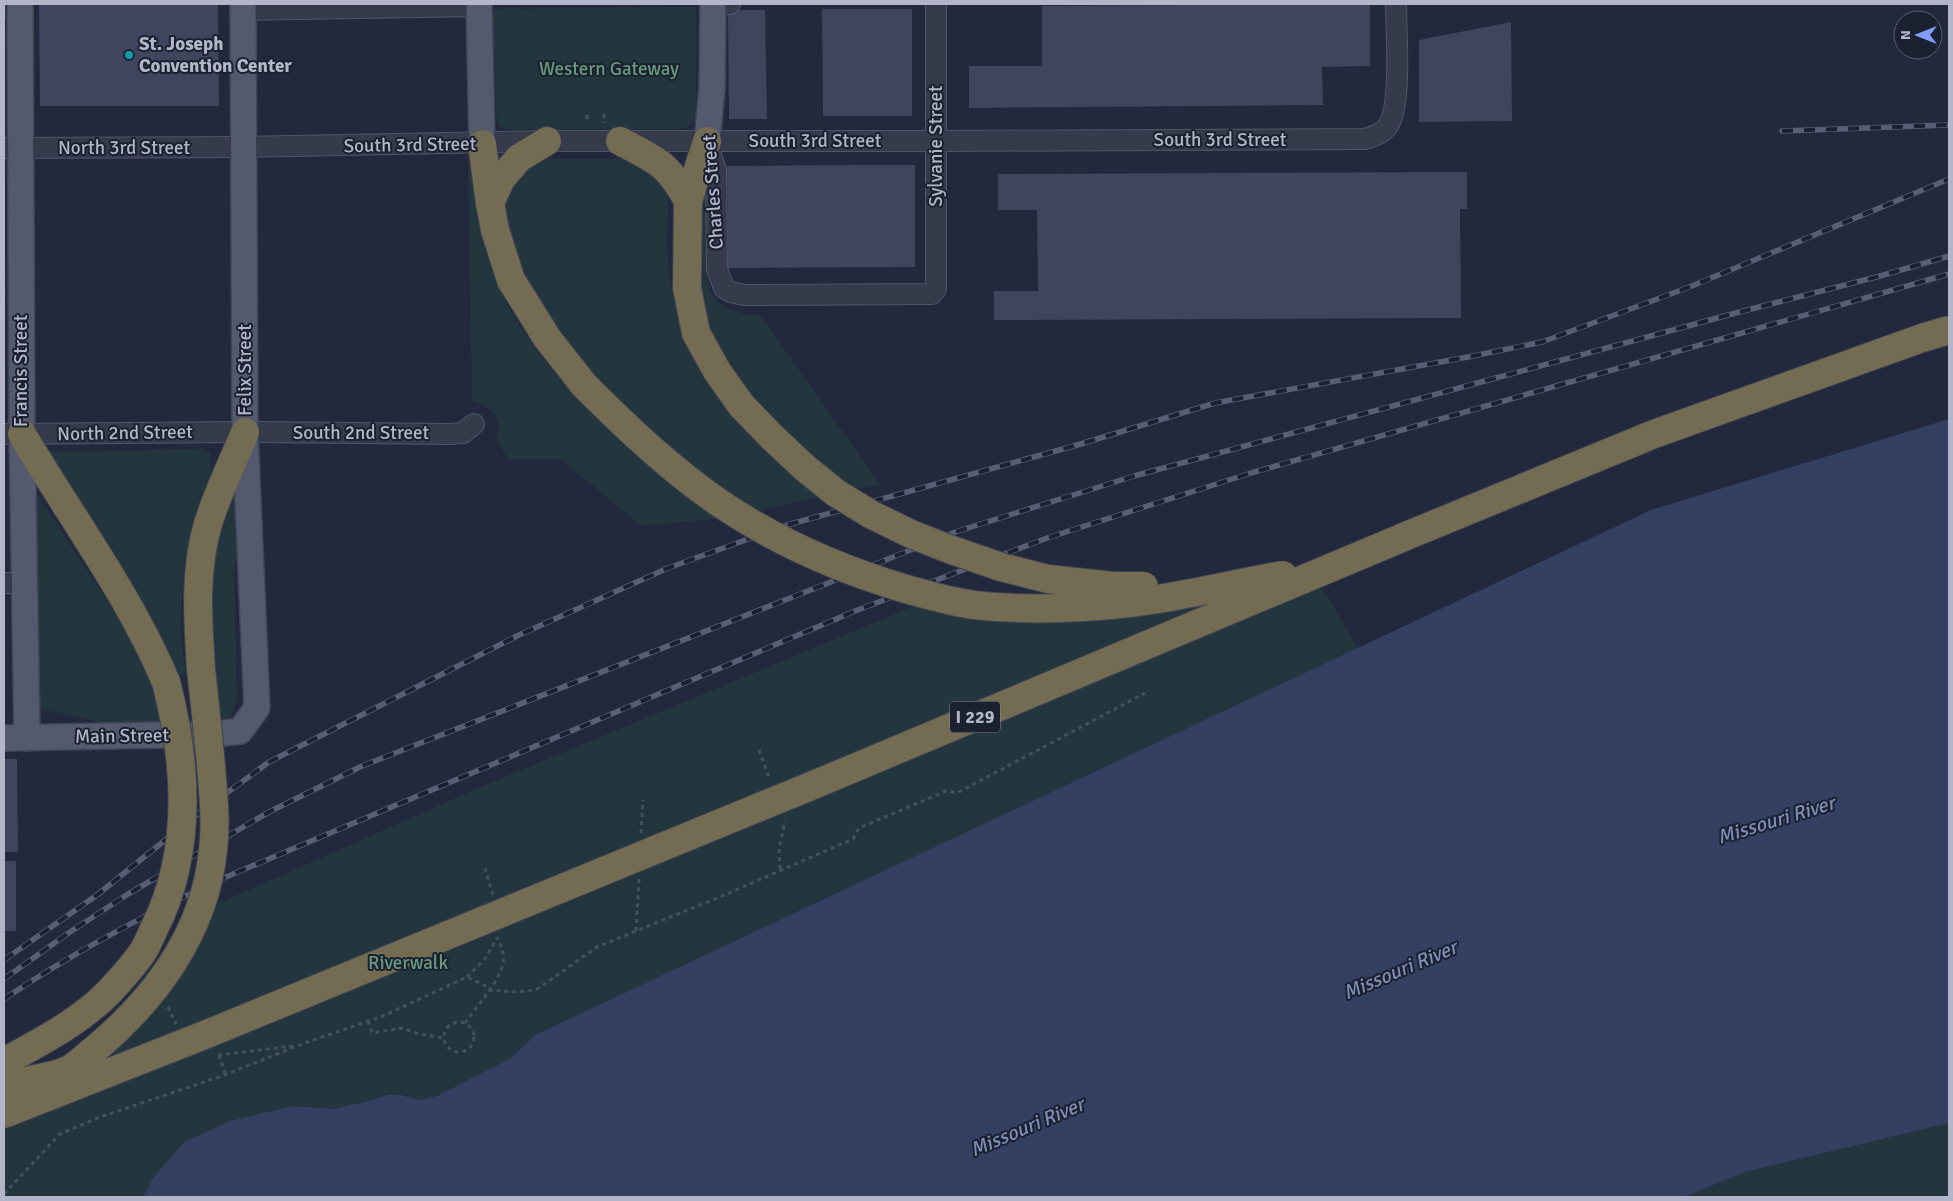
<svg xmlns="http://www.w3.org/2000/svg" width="1953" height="1201" font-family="Signika,sans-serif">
<rect width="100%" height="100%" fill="#22293c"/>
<g fill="#24363d">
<path d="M696 7V117L689 126 680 129H505L499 125 496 114 495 50 492 41V9Z"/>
<path d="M543 159H622L639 161 663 185 668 200 667 248 670 282 680 316 707 167C707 192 701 281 714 298 726 312 743 315 760 315L880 484 716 519 642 526 560 459H508L497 440C503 416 493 408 472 401L468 161 473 171C480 204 485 241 494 273 508 316 537 351 565 386L586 367C570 345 549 323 536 299 521 270 514 238 500 209L513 174Z"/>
<path d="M203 449 210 454 211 476 193 527 184 567 180 629 186 673 172 676 47 456 52 452Z"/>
<path d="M242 452 244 547 236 560 234 573 237 701 228 721 215 726 206 632 215 541Z"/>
<path d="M29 482 106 599 145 664 162 728H123L43 709 38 703Z"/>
<path d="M1321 586 1358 648 535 1035 511 1058 437 1096 419 1100 401 1095H387L369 1101 333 1109 293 1106 153 1178 143 1197H4V1117L85 1061 206 909 483 786 914 606 978 614Z"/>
<path d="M1949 1123V1197H1684L1745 1172Z"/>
</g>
<path fill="#343f62" d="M1949 419V1123L1745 1172 1684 1197H143L153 1178 184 1142 230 1121 293 1106 333 1109 369 1101 387 1095H401L419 1100 437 1096 511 1058 535 1035 1651 510Z"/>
<g fill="#3e455c">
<path d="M39 4H218L219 106H40Z"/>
<path d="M1370 4V66L1322 67 1323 105 969 108V66H1042V6Z"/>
<path d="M822 9H912V116H823Z"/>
<path d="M728 10H765L767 119H729Z"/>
<path d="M1511 22 1512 121 1419 122V40Z"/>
<path d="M853 165H915V267L728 268 727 166Z"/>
<path d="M1467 172V209H1460L1461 318 994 320V291H1038L1037 210H998V174Z"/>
<path d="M4 759H17L18 852H4Z"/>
<rect x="4" y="861" width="12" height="70"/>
</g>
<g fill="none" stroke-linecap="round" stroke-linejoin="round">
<defs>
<g id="minor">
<path d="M713 4H730"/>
<path d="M4 6H20"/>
<path d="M243 10 479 6"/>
<path d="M707 141 716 171 717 269 724 288 731 292 744 295 932 294 936 289V4"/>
<path d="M4 148 244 147 547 141H936L1365 139C1374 136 1382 134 1388 126 1402 105 1396 31 1396 4"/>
<path d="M4 434 245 432 451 434 463 433 474 424"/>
<path d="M4 583H24"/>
</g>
<g id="major">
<path d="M20 4 22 434 27 738"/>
<path d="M479 4 482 144"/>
<path d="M707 141 712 89 713 4"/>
<path d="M4 738 216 734 240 731 257 708 245 432 243 4"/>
</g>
<g id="highway">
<path d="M620 141C656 160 668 163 688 201"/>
<path d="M482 144 490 203 495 230 511 280 547 338 584 385"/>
<path d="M490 203 501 179 519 158 547 141"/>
<path d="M687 288 688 201 707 141"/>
<path d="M22 434C70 516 129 594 166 682"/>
<path d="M201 669C198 621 194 571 208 524 217 494 233 462 245 432"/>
</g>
</defs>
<use href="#minor" stroke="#515667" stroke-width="22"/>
<use href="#major" stroke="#3f4455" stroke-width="28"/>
<use href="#highway" stroke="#3e4354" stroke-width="30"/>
<g stroke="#42535a" stroke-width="3" stroke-dasharray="4 4" stroke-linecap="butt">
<path d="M604 114V123"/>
<path d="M587 115V123"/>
<path d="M759 750 770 780"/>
<path d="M641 833 643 800"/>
<path d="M485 868 493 895"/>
<path d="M780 869 779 849 785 821"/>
<path d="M636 931 639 879"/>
<path d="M467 977 485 959 497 938"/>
<path d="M168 1007 176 1024"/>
<path d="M368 1021 372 1033 402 1028 419 1034 443 1038"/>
<circle cx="459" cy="1037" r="15"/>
<path d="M465 1023C475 1009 501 979 503 963 505 954 501 945 497 937"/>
<path d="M218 1055 293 1046"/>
<path d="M219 1055 225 1074"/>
<path d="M4 1194 60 1134 100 1117 222 1076 302 1044 383 1016 467 977 484 985 489 990 516 992 536 990 597 947 722 896 853 839 859 828 946 791 957 793 1145 693"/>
</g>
<use href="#minor" stroke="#363b4c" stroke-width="20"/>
<use href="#major" stroke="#545a6d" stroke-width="25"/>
<use href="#highway" stroke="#736c53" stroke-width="28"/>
<defs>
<g id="rail">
<path d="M1782 131 1949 125"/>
<path d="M4 960 97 895 190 820 269 762 517 636 668 568 787 525 1074 446 1215 403 1468 357 1542 342 1692 286 1949 179"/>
<path d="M4 979 67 934 128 894 269 812 362 766 831 582 955 532 1134 476 1732 314 1880 276 1949 256"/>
<path d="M4 999C74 952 143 916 219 880L855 611 1047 538 1251 473 1949 274"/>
</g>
</defs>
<use href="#rail" stroke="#585e74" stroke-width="5.5"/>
<use href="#rail" stroke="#1b2131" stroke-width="4" stroke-dasharray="11" stroke-linecap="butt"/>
<defs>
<g id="highway-bridge">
<path d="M687 288 696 333 717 371 741 405 772 437 805 468 836 493 872 515 911 534 949 549 1001 567 1048 579 1113 586H1144"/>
<path d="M584 385C626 427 671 470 721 504 776 541 842 570 906 589 928 595 951 602 974 605 1009 609 1050 609 1085 607 1153 604 1217 587 1283 575"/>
<path d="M4 1062C42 1041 80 1022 110 991 121 979 133 966 142 953 147 946 150 937 154 929 193 852 187 763 166 682"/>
<path d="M64 1073C75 1067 84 1058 94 1050 155 999 205 932 213 850 216 826 214 802 212 778 209 741 205 705 201 669"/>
<path d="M4 1086 58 1074 80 1065"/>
<path d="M4 1114 207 1034 823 781 1411 534 1654 434 1922 338 1949 330"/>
</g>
</defs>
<use href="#highway-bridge" stroke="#3e4354" stroke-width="30" stroke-linecap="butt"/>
<use href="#highway-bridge" stroke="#736c53" stroke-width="28"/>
</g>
<circle fill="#0f9aa8" stroke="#1b2131" stroke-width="2" cx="129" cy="55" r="5"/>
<g text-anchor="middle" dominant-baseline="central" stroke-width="4" stroke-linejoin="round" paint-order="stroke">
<rect fill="#1b2131" stroke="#85899b" stroke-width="1" x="950" y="701.5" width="50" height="31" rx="4"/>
<g font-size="18" font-weight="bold" fill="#b2b6c8">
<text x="975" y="717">I 229</text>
</g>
<g font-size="19" font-weight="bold" fill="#b2b6c8" stroke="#1b2131" text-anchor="start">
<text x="139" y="44">St. Joseph<tspan x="139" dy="22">Convention Center</tspan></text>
</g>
<g font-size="19" fill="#689a7c" stroke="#1b2131">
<text x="609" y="69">Western Gateway</text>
<text x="408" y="963">Riverwalk</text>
</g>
<g font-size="19" fill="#b2b6c8" stroke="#1b2131">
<text x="1220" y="140">South 3rd Street</text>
<text x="815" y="141">South 3rd Street</text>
<text transform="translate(410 145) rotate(-1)">South 3rd Street</text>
<text transform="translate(936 146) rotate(-90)">Sylvanie Street</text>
<text x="124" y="148">North 3rd Street</text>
<text transform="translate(713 192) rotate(-94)">Charles Street</text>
<text transform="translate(245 370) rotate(-90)">Felix Street</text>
<text transform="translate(21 371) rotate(-90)">Francis Street</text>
<text transform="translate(125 433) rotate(-1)">North 2nd Street</text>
<text x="361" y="433">South 2nd Street</text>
<text transform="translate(122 736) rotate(-1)">Main Street</text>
</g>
<g font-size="20" font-style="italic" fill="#808db5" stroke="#1b2131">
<text transform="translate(1776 820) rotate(-17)">Missouri River</text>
<text transform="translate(1400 970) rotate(-23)">Missouri River</text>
<text transform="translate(1027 1127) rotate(-23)">Missouri River</text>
</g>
</g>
<rect width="1953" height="1201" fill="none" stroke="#b2b6c8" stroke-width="10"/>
<g transform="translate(1918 35) rotate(270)"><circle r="24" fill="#1b2131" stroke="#575d6d"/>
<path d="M0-4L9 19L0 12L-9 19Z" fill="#859dfa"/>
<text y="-8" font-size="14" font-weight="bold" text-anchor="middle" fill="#b2b6c8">N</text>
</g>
</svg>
